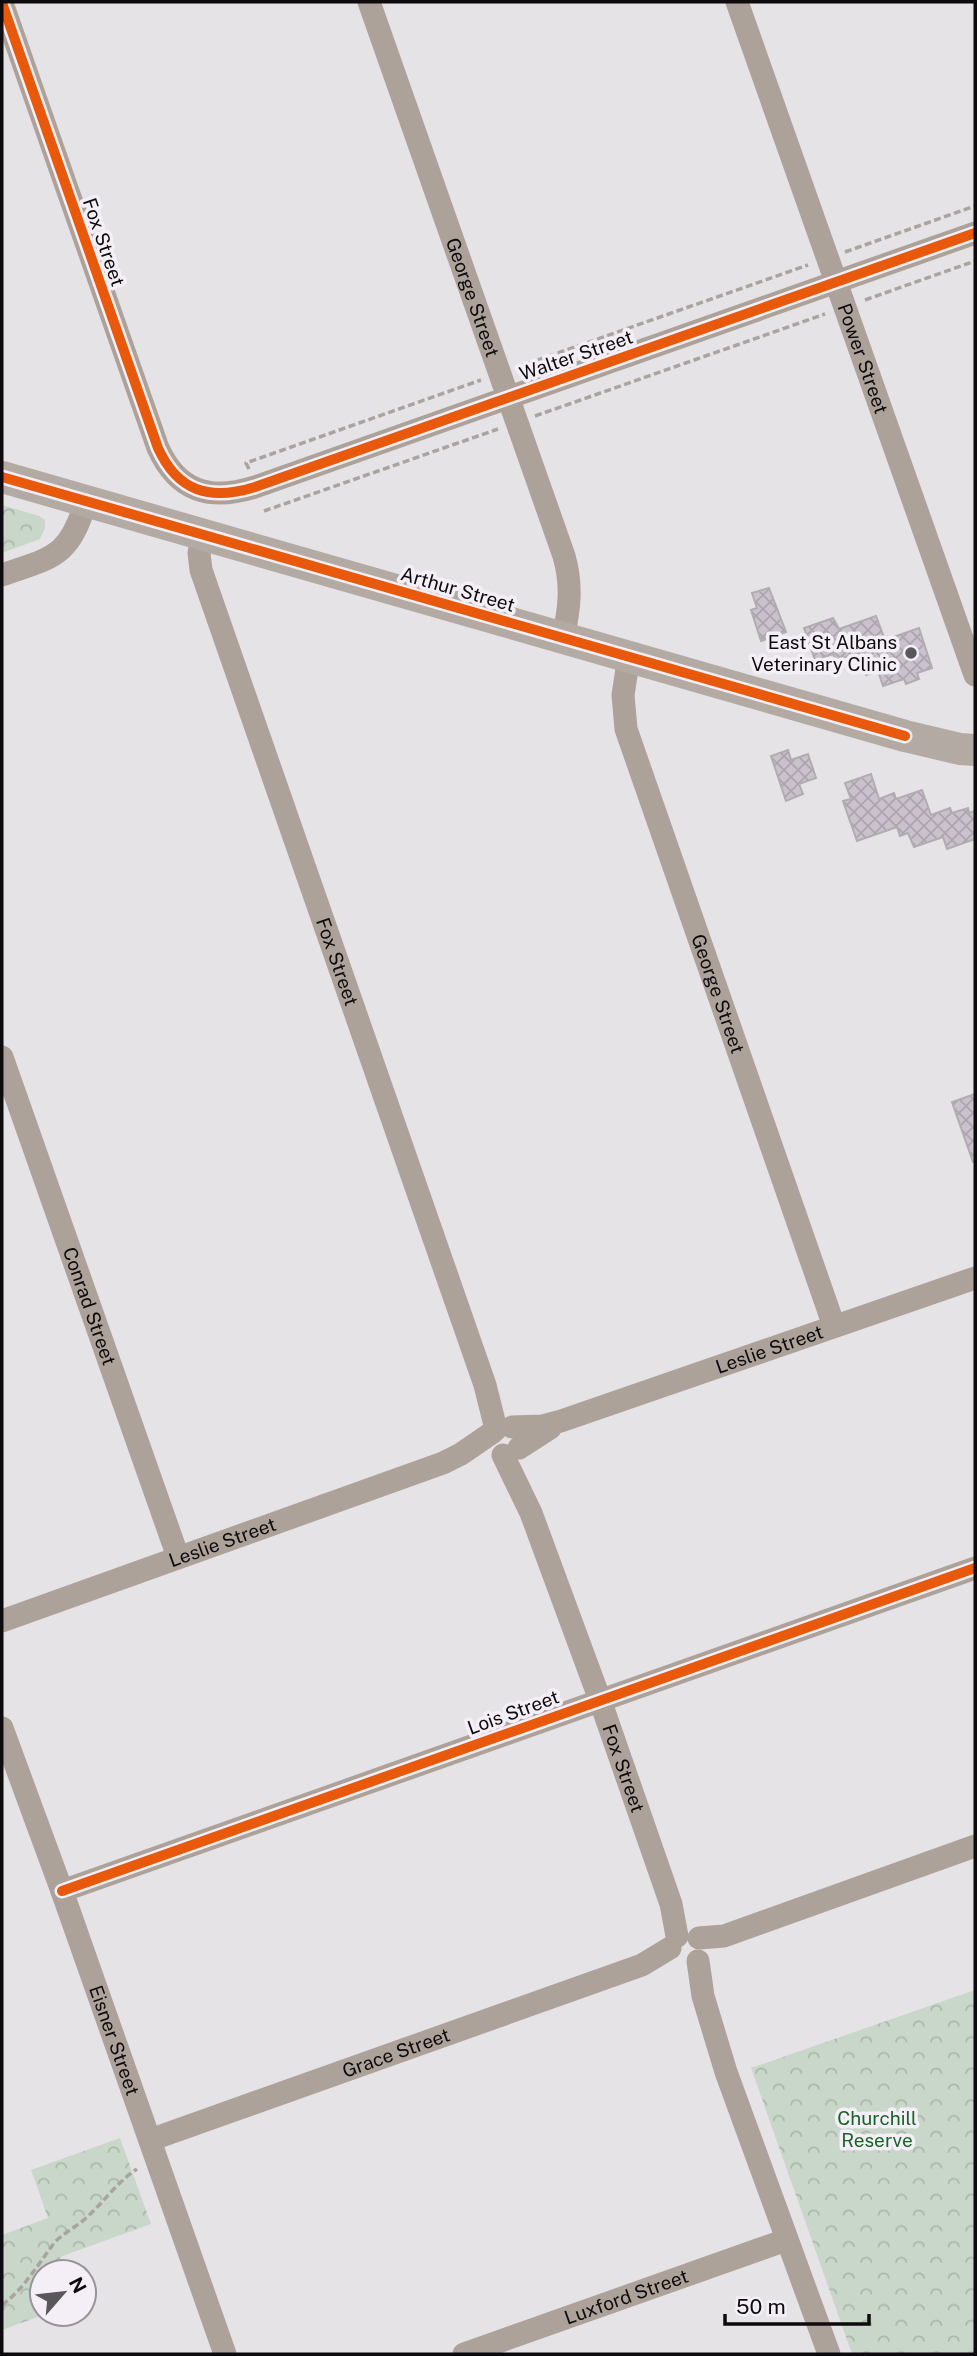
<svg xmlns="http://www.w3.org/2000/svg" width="977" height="2356" font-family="'Public Sans',sans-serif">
<defs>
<pattern id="park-crowns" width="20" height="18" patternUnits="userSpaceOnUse" patternTransform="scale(1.75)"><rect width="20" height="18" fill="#c8d7c9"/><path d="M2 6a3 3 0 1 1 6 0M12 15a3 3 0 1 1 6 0" fill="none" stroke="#abb7ab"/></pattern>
<pattern id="building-cross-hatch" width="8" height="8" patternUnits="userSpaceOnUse" patternTransform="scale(1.75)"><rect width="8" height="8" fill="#cac1cd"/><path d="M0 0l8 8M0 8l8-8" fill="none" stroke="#aca4af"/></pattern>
</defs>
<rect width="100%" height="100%" fill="#e6e3e7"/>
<g fill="url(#park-crowns)">
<path d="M2 505 39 516 45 520V528L40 539 2 553Z"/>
<path d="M975 1990V2354H852L751 2068Z"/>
<path d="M120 2138 151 2224 60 2257 65 2272H42V2314H46L2 2330V2235L48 2218 31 2170Z"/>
</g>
<g fill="url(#building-cross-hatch)" stroke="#b0adb0" stroke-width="2">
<path d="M769 588 786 632 761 641 751 610 757 608 752 593Z"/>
<path d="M876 616 885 640 919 628 932 668 917 673 919 679 906 684 904 679 883 686 878 671 866 675 858 653 836 660 833 654 815 660 804 628 833 618 839 629Z"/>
<path d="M788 750 791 760 808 754 816 778 799 784 803 794 786 801 771 756Z"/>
<path d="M871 774 879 799 894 793 896 799 922 790 931 815 950 808 952 813 968 808 969 813 975 811V839L947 849 943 837 914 847 908 833 900 836 897 827 857 841 843 801 851 799 845 783Z"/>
<path d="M975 1094V1162H973L952 1102Z"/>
</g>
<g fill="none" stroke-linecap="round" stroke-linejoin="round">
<g stroke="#aaa4a0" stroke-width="3.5" stroke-dasharray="7 3.5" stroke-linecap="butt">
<path d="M845 252 975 206"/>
<path d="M865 300 975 261"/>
<path d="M518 367 808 265"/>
<path d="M535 416 825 314"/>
<path d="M249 469 246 463 481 380"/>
<path d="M264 511 498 429"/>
<path d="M2 2305C25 2288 38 2264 55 2242 64 2233 76 2227 86 2218 104 2202 117 2182 137 2169"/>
</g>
<g stroke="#aca29a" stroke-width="23">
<path id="s1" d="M369 2 564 556C572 584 570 608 563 637"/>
<path id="s2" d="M737 2 975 675"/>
<path d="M2 3 158 448C178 492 210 501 255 487L975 233"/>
<path id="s3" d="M202 535 199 553 201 570 485 1385 496 1429"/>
<path d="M2 575C53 557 69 558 86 501"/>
<path id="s4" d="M629 656 623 695 626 729 834 1326"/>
<path id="s5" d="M2 1057 178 1557"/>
<path id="s6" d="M512 1427 542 1426 561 1421 975 1278"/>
<path d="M519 1448 550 1428"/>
<path id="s7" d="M503 1455 531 1513 600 1700 671 1904 677 1936"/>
<path id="s8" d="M2 1621 443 1463 461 1454 493 1432"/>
<path id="s9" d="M2 1728 62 1891 225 2354"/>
<path d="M62 1891 975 1568"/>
<path d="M699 1938 724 1936 975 1846"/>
<path d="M698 1961 703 1996 726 2072 829 2354"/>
<path id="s10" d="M150 2140 642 1965 670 1948"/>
<path id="s11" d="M464 2354 786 2240"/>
</g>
<path stroke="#b3aaa4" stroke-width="32" d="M2 477 905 736 960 749 975 750"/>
<defs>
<g id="cycleway">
<path d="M2 3 158 448C178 492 210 501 255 487L975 233"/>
<path d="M2 477 905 736"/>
<path d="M62 1891 975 1568"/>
</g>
</defs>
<use href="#cycleway" stroke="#f4eff6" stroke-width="15"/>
<use href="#cycleway" stroke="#e8590c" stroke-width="10"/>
</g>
<circle fill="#595759" stroke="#f4eff6" stroke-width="2.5" cx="911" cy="653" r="7"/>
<g text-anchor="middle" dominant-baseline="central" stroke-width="7" stroke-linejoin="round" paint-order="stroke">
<g font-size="19" fill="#0d0b0d" stroke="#f4eff6">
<text transform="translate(104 242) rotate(71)">Fox Street</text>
<text stroke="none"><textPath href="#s1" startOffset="313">George Street</textPath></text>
<text transform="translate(576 355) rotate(-19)">Walter Street</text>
<text stroke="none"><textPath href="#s2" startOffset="378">Power Street</textPath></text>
<text transform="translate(458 589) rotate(16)">Arthur Street</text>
<text stroke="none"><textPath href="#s3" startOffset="450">Fox Street</textPath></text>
<text stroke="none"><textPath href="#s4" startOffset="354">George Street</textPath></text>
<text stroke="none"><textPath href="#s5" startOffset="264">Conrad Street</textPath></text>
<text stroke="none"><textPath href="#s6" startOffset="270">Leslie Street</textPath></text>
<text stroke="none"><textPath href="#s8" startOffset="234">Leslie Street</textPath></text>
<text transform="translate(513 1712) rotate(-20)">Lois Street</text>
<text stroke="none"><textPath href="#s7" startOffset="336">Fox Street</textPath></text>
<text stroke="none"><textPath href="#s9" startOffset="332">Eisner Street</textPath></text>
<text stroke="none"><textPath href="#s10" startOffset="261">Grace Street</textPath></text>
<text stroke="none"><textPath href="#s11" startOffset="172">Luxford Street</textPath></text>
</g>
<g font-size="19" fill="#0d0b0d" stroke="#f4eff6" text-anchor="end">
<text x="897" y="642">East St Albans<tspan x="897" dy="22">Veterinary Clinic</tspan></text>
</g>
<g font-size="19" fill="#196227" stroke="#f4eff6">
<text x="877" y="2118">Churchill<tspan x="877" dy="22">Reserve</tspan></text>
</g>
</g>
<rect width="977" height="2356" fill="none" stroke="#0d0b0d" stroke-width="7"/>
<g transform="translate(63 2293) rotate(62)"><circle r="33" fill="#f4eff6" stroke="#989499" stroke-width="2"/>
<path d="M0-5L12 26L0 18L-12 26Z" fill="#595759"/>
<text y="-10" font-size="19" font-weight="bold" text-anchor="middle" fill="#0d0b0d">N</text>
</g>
<path d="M725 2314v10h144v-10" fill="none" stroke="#0d0b0d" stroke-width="3.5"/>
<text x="736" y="2314" font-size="21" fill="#0d0b0d" stroke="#f4eff6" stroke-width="5" paint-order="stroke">50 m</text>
</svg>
